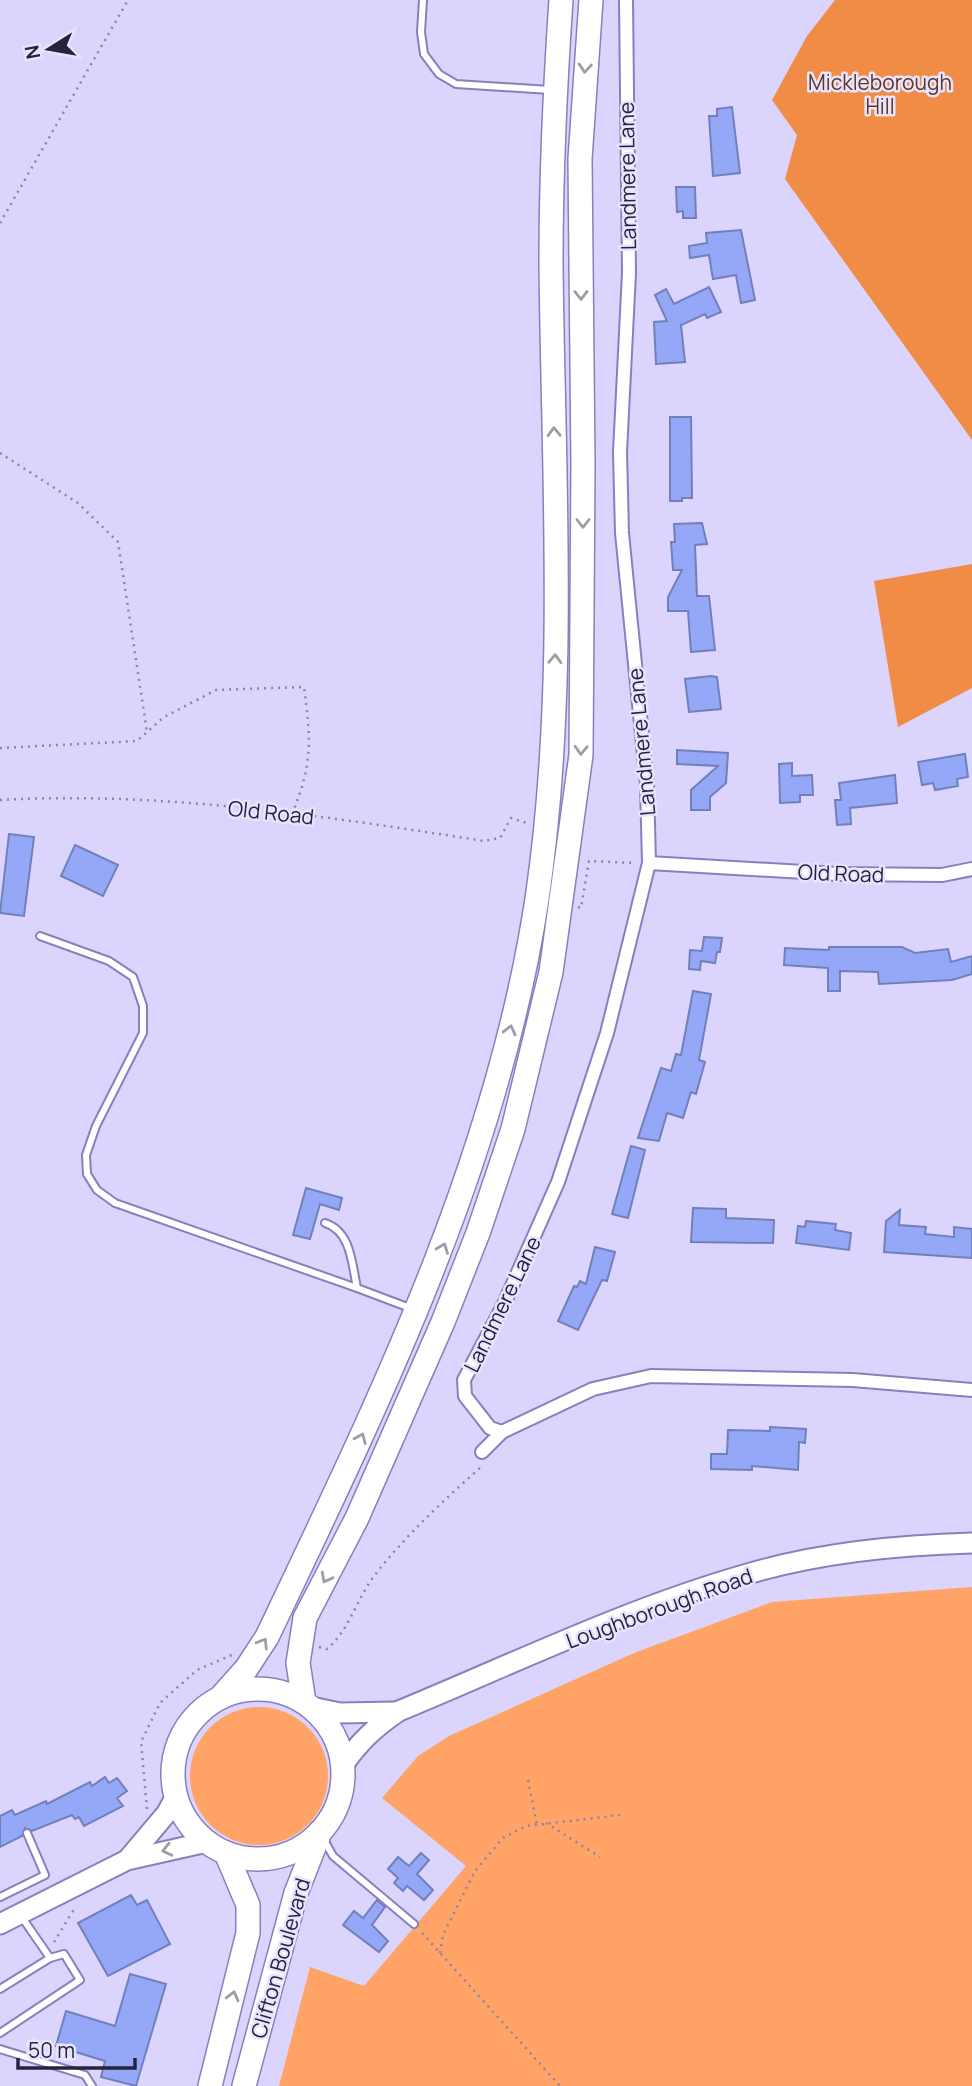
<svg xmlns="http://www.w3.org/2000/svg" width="972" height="2086" font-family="Manrope,sans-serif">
<rect width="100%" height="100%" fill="#dbd4fd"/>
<g fill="#ffa366">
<path d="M972 1587V2086H279L310 1967 364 1986 466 1866 382 1798 418 1756 449 1736 634 1653 772 1602Z"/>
<circle cx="259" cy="1776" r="69"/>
</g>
<g fill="#f08c46">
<path d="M835 0H972V440L785 179 797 135 772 100 807 36Z"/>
<path d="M972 564V688L898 727 874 581Z"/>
</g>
<g fill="#95a8f8" stroke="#7180bb" stroke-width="2">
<path d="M732 107 740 173 713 176 709 116H717V109Z"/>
<path d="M676 187H695L696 218H683V211L677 212Z"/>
<path d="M741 230 755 300 741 303 736 275 713 279 709 255 690 258 689 246 707 243 706 233Z"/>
<path d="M709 287 721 312 707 318 705 314 681 325 685 362 656 364 654 322 667 321 655 295 666 289 674 304Z"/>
<path d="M670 417H691L692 498H682V501H670Z"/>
<path d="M702 523 707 544 695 545 697 596H709L715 650 691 652 688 611H668V597L682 570H673L671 542H675L674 524Z"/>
<path d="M711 676 717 677 721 709 689 712 685 679Z"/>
<path d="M677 750 728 753 726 783 710 797V810H691V790L718 766 677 764Z"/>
<path d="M965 754 968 777 957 779 958 786 935 790 933 783 922 785 918 762Z"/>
<path d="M792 763V776L812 775 813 795H800V802L780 803 779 764Z"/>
<path d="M895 775 897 803 850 808 851 824 837 825 835 800H841L839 783Z"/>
<path d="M9 834 34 837 24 916 0 913Z"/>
<path d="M75 845 118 865 103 896 61 876Z"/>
<path d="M704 937 722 938 720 952H717L715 963 701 961 700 970 689 969 690 950 702 951Z"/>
<path d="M829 947H902L915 953 948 949 951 962 972 956V974L952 980 879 984 878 972 840 971V991H828V968L784 965 785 948 829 950Z"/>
<path d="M693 991 711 994 699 1060 705 1062 696 1094 691 1092 683 1118 667 1113 659 1141 638 1138 661 1068 671 1071 676 1054 681 1055Z"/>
<path d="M631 1146 645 1150 628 1218 612 1214Z"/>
<path d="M306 1188 342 1198 339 1210 320 1204 310 1239 293 1235Z"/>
<path d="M693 1208 726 1209V1218L774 1220 773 1243 691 1242Z"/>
<path d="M900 1210 899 1225 926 1227 925 1234 954 1237V1227L972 1229V1258L884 1252 886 1221Z"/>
<path d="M806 1221 836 1224 835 1230 851 1233 849 1250 796 1243 798 1226 805 1227Z"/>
<path d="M595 1247 615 1252 607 1281 602 1280 578 1330 558 1321 574 1286 577 1287 580 1281 586 1284Z"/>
<path d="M770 1427 806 1429 805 1443 799 1442 798 1470 752 1466V1470L711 1469V1454H727L728 1430 770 1431Z"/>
<path d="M105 1777 109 1783 117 1778 127 1791 117 1798 123 1806 84 1826 79 1817 75 1819 72 1815 32 1831 25 1828 22 1836 0 1847V1816L12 1810 15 1815 46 1801 47 1804 90 1782 92 1786Z"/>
<path d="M421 1853 429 1860 417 1874 433 1890 424 1900 407 1886 403 1891 394 1883 398 1878 388 1869 398 1857 409 1866Z"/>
<path d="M131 1895 137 1905 147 1900 170 1944 108 1976 78 1923Z"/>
<path d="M377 1900 385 1907 372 1925 388 1941 379 1952 343 1925 354 1911 363 1918Z"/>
<path d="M130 1974 166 1984 136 2086 101 2077 105 2061 56 2046 66 2011 115 2026Z"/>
</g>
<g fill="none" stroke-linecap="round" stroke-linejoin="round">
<defs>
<g id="lane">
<path d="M423 0 421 32 424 54 439 74 456 84 550 90"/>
<path d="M40 936 109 961 133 977 143 1006V1033L96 1126 86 1155 87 1174 97 1190 115 1203 357 1288"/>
<path d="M325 1223C351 1231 352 1264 357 1288L410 1308"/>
<path d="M324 1840 333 1856 414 1924"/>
<path d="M0 1897 45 1875 27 1833"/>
<path d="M21 1916 50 1958"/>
<path d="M0 1989 50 1958 64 1954 80 1980 0 2033"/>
<path d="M0 2049 85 2075 92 2086"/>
</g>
<g id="street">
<path d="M649 863 838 874 942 875 972 869"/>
<path d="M502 1432 593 1389 651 1376 853 1380 972 1390"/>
<path d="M482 1452 502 1432 490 1428 465 1396 464 1380 504 1304 558 1182 607 1033 649 863 647 785 622 533 620 452 629 273 626 0"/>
</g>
<g id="primary">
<path d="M311 1707 340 1713 395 1712"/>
<path d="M342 1767C358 1743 375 1727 399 1711 515 1663 630 1607 751 1573 823 1552 898 1545 972 1543"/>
<path d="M128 1859 166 1814 176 1796"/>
<path d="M0 1924 127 1860 207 1842"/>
</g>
<g id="highway">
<circle cx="258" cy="1774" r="85"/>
<path d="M221 1697 246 1669 267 1637C380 1399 497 1162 537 899 568 689 553 474 551 263 551 175 555 88 561 0"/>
<path d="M304 1702 298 1663 305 1618 357 1518 443 1322 478 1233 513 1129 551 972 581 755 583 465 580 159 591 0"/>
<path d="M210 2086 248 1933V1905L226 1853"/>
<path d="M244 2086 296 1893 320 1832"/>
</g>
</defs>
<use href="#lane" stroke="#8b7ebc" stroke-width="10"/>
<use href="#street" stroke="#8b7ebc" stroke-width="16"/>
<use href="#primary" stroke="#8b7ebc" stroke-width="23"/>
<use href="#highway" stroke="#8b7ebc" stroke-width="26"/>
<g stroke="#8b84a6" stroke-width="2.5" stroke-dasharray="2 5" stroke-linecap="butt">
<path d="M0 223 128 0"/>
<path d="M0 453 78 503 118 542 147 732"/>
<path d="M0 748 137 741 164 717 216 690 304 687C311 741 313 763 292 814"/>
<path d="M0 800C161 791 325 816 484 841L500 838 511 818 527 823"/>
<path d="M578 907 581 908 589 861 636 863"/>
<path d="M319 1647 327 1649C350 1629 356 1600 374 1576 406 1535 443 1501 481 1467"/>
<path d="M528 1780 537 1825"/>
<path d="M147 1809 141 1742 160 1703 197 1670 234 1654"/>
<path d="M546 1823 600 1857"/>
<path d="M422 1933 560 2086"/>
<path d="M54 1942 76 1906"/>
<path d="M440 1953 443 1935 475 1871 503 1838 526 1826 621 1815"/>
</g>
<use href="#lane" stroke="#fff" stroke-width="6"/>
<use href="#street" stroke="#fff" stroke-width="12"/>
<use href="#primary" stroke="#fff" stroke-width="19"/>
<use href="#highway" stroke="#fff" stroke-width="23"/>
</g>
<defs><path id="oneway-chevron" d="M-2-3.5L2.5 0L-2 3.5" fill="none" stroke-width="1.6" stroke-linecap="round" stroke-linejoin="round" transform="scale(1.75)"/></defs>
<g stroke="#9e9ca7">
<use href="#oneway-chevron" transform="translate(585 68) rotate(95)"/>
<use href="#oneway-chevron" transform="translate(581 295) rotate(89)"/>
<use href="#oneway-chevron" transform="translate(554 432) rotate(-91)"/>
<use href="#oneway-chevron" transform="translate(583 523) rotate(90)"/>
<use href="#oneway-chevron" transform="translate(555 659) rotate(-88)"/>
<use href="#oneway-chevron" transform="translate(581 750) rotate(92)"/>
<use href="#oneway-chevron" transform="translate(510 1030) rotate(-76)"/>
<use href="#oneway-chevron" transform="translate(443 1248) rotate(-69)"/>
<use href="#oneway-chevron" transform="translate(361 1438) rotate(-66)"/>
<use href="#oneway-chevron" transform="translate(326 1578) rotate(118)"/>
<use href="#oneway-chevron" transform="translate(263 1643) rotate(-58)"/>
<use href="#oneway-chevron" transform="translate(167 1850) rotate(167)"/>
<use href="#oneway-chevron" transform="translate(233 1996) rotate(-76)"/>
</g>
<g text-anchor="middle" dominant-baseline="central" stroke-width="5" stroke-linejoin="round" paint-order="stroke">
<g font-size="21" fill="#5f371b" stroke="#e8e4ff">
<text x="880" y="82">Mickleborough<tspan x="880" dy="24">Hill</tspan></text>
</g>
<g font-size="21" fill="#28233c" stroke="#e8e4ff">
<text transform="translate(627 176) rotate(-91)">Landmere Lane</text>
<text transform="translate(641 742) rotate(-95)">Landmere Lane</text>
<text transform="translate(271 812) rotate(6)">Old Road</text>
<text transform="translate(841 873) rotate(2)">Old Road</text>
<text transform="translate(502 1304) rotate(-64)">Landmere Lane</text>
<text transform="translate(659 1608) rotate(-20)">Loughborough Road</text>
<text transform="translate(280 1958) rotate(-74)">Clifton Boulevard</text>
</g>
</g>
<g transform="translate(49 49) rotate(259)" stroke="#e8e4ff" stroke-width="5" paint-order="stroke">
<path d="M0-5L12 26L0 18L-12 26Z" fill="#28233c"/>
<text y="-10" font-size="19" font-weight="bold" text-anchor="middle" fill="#28233c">N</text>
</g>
<path d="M18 2058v10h117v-10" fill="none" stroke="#28233c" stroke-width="3.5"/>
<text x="28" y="2058" font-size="21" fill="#28233c" stroke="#e8e4ff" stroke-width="5" paint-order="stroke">50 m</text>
</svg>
